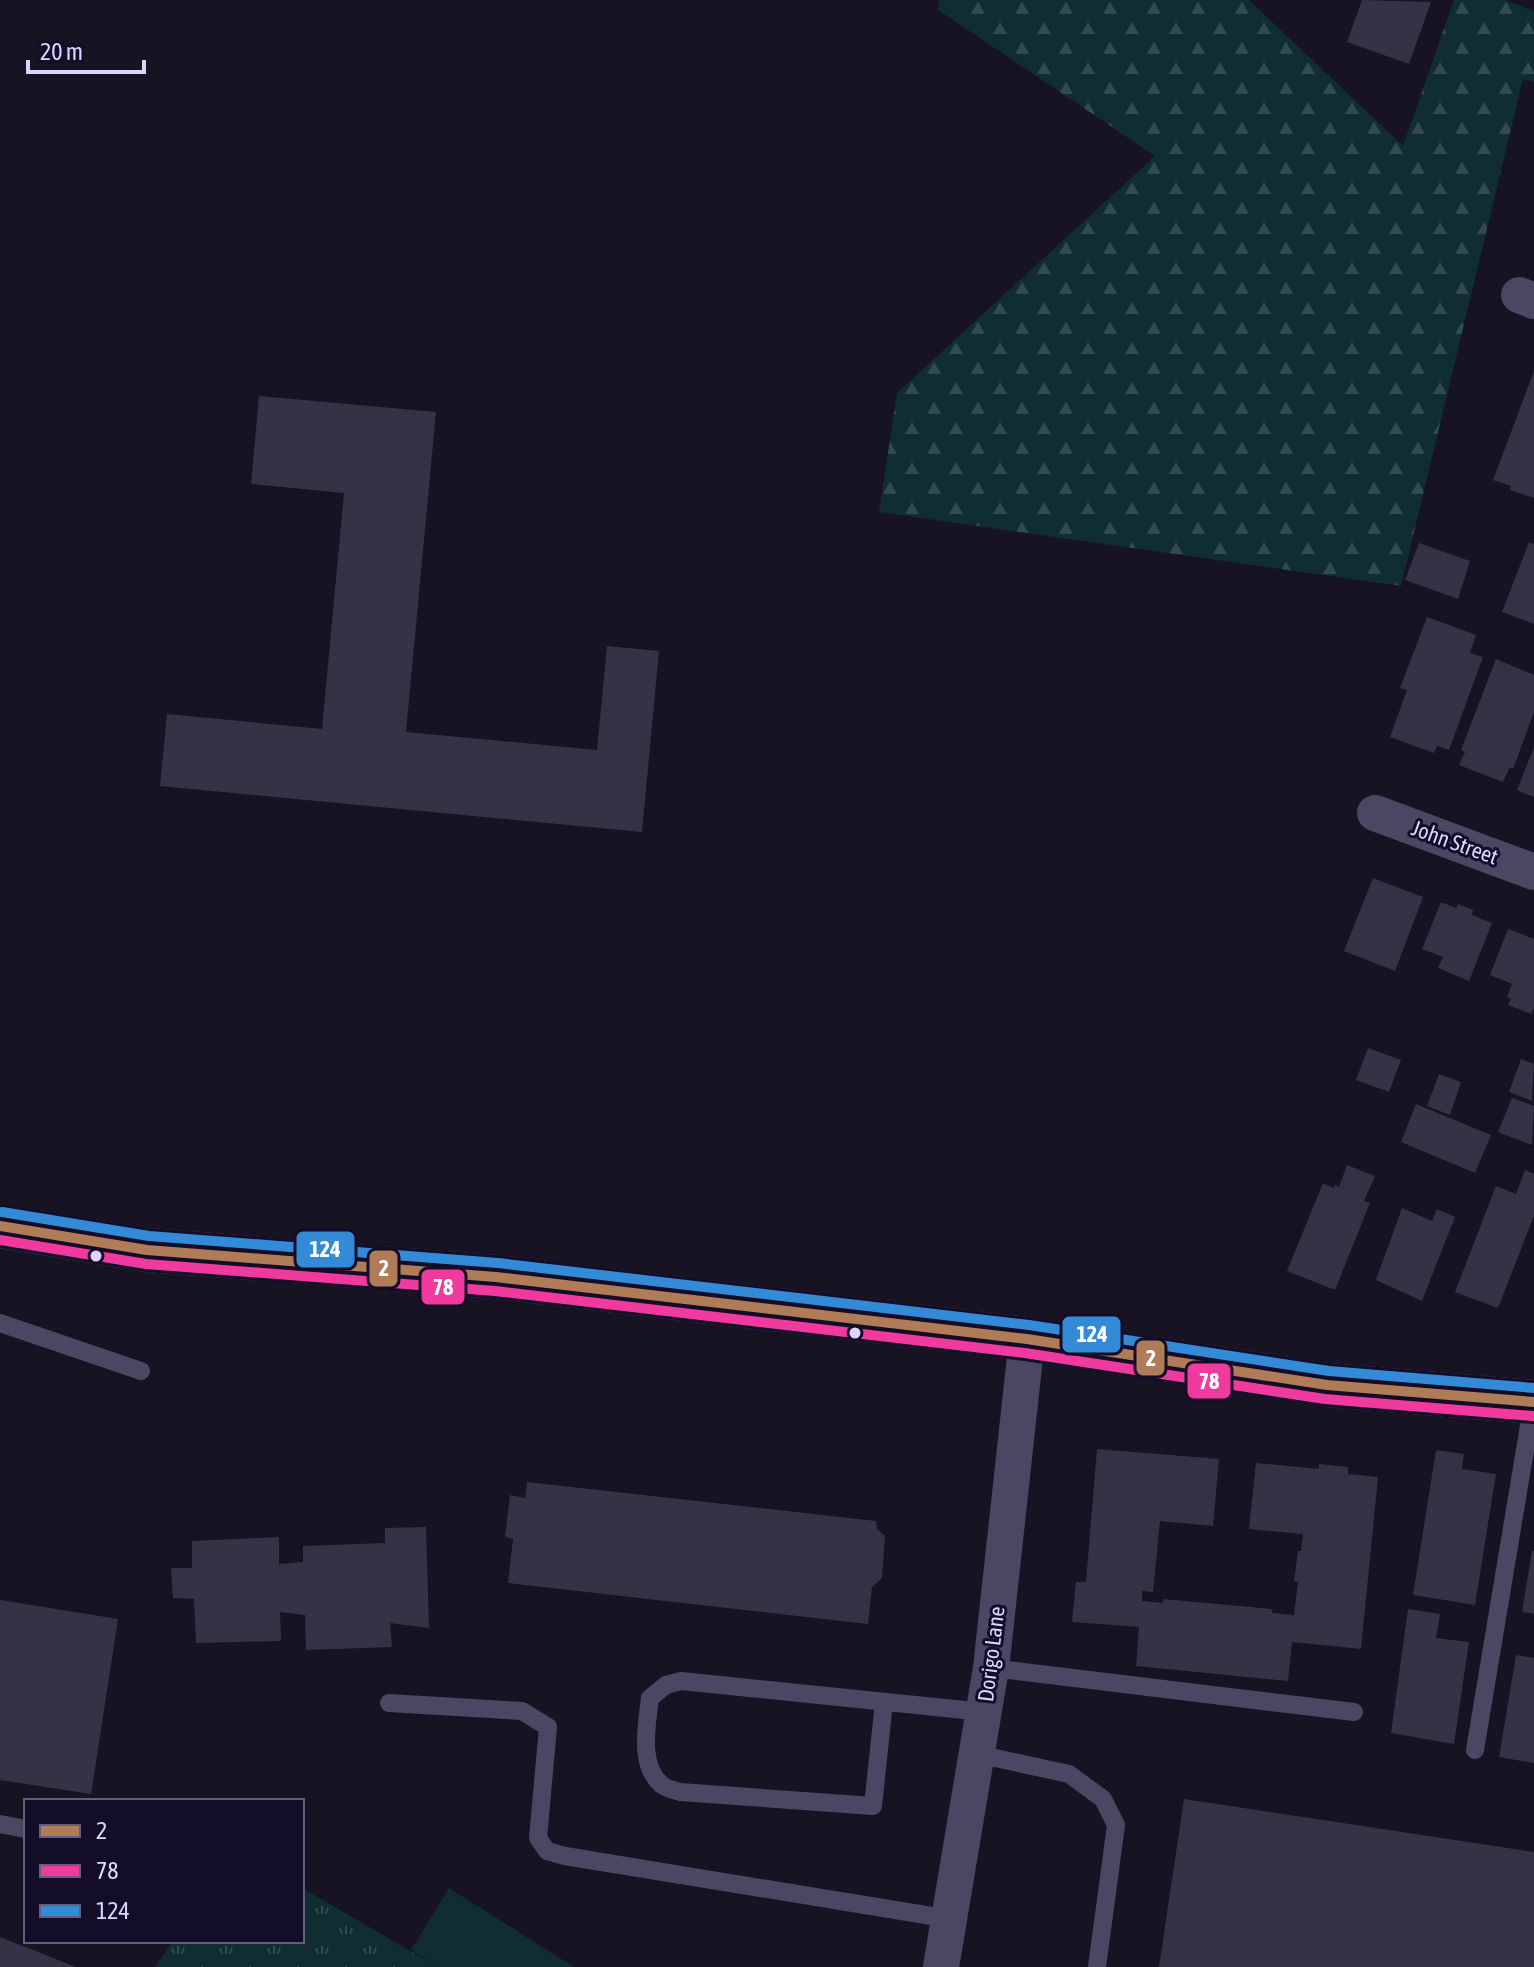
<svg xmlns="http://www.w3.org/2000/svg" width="1534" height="1967" font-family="'Asap Condensed',sans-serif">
<defs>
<pattern id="forest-firs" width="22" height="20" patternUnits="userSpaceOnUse" patternTransform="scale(2)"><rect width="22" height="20" fill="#102d31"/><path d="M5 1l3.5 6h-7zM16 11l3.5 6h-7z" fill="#324b50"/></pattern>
<pattern id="park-tufts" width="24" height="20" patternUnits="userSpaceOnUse" patternTransform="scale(2)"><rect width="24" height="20" fill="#102d31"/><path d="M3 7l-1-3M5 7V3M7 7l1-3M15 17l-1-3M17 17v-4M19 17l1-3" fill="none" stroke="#324b50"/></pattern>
</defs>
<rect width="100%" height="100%" fill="#171322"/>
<path fill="url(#forest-firs)" d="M939 0H1249L1403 146 1454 0H1505L1534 11V82L1523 79 1401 586 879 512 897 393 1155 156 938 10Z"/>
<path fill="url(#park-tufts)" d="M302 1888 438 1967H155L173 1941H302Z"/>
<path fill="#102d31" d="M449 1888 574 1967H438L411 1950Z"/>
<g fill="#363144">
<path d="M1362 0 1431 2 1409 64 1347 42Z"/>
<path d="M1534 371V498L1510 490 1511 486 1493 480Z"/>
<path d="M259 396 436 412 406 732 597 750 607 646 659 651 642 832 160 786 167 714 322 729 344 493 251 484Z"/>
<path d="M1529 542 1534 544V624L1502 612Z"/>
<path d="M1419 543 1470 561 1458 599 1405 580Z"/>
<path d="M1427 617 1476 635 1470 653 1483 657 1449 750 1437 746 1434 753 1390 737 1407 690 1400 688Z"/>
<path d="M1496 659 1534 675V712L1513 769 1510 767 1503 782 1459 765 1465 752 1461 750Z"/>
<path d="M1534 747V797L1517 790Z"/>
<path d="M1373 878 1423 897 1395 971 1344 951Z"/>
<path d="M1441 902 1456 908 1458 904 1473 910 1472 915 1492 923 1469 981 1438 968 1443 957 1422 949Z"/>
<path d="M1508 929 1534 939V1008L1531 1014 1508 1005 1511 999 1507 997 1512 984 1490 975Z"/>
<path d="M1368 1048 1401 1060 1389 1092 1356 1080Z"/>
<path d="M1521 1059 1534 1064 1532 1101 1509 1092Z"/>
<path d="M1439 1074 1461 1082 1450 1115 1427 1106Z"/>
<path d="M1512 1098 1534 1106 1532 1145 1498 1132Z"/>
<path d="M1416 1104 1491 1135 1475 1173 1401 1142Z"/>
<path d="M1347 1165 1375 1176 1364 1201 1370 1203 1335 1290 1287 1271 1323 1183 1334 1188 1335 1185 1339 1187Z"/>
<path d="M1525 1170 1534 1174V1216L1498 1308 1455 1292 1496 1186 1516 1194Z"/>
<path d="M1402 1208 1432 1221 1437 1209 1455 1217 1422 1301 1376 1280Z"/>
<path d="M1097 1449 1219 1459 1213 1526 1160 1521 1153 1592 1142 1591V1601L1163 1603V1599L1272 1609V1613L1294 1615 1298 1582 1294 1581 1298 1551H1301L1303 1534 1249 1529 1256 1463 1319 1469V1464L1348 1467V1474L1378 1477 1361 1649 1292 1642 1288 1681 1136 1666 1139 1627 1072 1622 1076 1582H1086Z"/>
<path d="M1436 1450 1464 1454 1462 1469 1496 1474 1475 1605 1413 1595Z"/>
<path d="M527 1482 876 1521 877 1529 885 1536 882 1578 872 1587 868 1624 508 1583 513 1539 505 1537 510 1495 525 1498Z"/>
<path d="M426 1527 429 1628 390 1623 392 1647 306 1650 305 1615 280 1612 281 1641 196 1643 194 1599 173 1598 171 1568H192V1541L279 1537V1564L303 1562V1546L385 1543V1528Z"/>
<path d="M1532 1551H1534V1614L1522 1612Z"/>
<path d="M0 1600 118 1619 91 1794 0 1780Z"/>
<path d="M1408 1609 1440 1614 1436 1638 1469 1642 1454 1744 1391 1733Z"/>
<path d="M1516 1655 1534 1658V1763L1499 1757Z"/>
<path d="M1184 1799 1534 1852V1967H1159Z"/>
<path d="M0 1937 76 1967H0Z"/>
</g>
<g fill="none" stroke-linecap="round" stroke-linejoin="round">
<g stroke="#4b4763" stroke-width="18">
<path d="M0 1323 141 1371"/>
<path d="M991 1668 1354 1712"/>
<path d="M884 1702 873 1806 680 1792C675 1790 666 1789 662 1785 638 1765 647 1725 650 1698L666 1685 681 1681 984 1712"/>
<path d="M389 1703 522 1711 548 1727 538 1838 547 1851 565 1856 950 1919"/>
<path d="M1475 1750 1533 1402"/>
<path d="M977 1754 1069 1774 1103 1799 1116 1825 1097 1967"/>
<path d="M0 1824 26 1829"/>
</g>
<g stroke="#4b4763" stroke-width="36">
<path d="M1519 295 1534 301"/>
<path d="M1375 813 1534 872"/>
<path d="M941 1967 991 1668 1027 1339"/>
</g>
<path stroke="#595475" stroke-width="44" d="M0 1226 147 1250 496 1277 1027 1339 1327 1385 1534 1402"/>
<defs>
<path id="bus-1" d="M0 1226 147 1250 496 1277 1027 1339 1327 1385 1534 1402"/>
<path id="bus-2" d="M0 1240 146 1264 495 1291 1025 1353 1325 1399 1533 1416"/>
<path id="bus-3" d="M2 1212 149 1236 498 1263 1029 1325 1329 1371 1534 1388"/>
</defs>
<use href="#bus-1" stroke="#140d28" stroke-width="16"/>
<use href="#bus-2" stroke="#140d28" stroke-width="16"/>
<use href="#bus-3" stroke="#140d28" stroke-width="16"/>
<use href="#bus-1" stroke="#b07c57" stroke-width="10"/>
<use href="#bus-2" stroke="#f13a9d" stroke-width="10"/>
<use href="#bus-3" stroke="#338bd7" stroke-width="10"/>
</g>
<g fill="#ddd4ff" stroke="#140d28" stroke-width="3">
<circle cx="96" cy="1256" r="7"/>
<circle cx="855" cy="1333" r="7"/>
</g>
<g text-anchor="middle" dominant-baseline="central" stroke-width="6" stroke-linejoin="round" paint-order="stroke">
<g font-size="22" fill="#ddd4ff" stroke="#140d28">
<text transform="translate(1455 842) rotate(20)">John Street</text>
<text transform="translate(991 1654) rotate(-83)">Dorigo Lane</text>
</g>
</g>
<g stroke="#140d28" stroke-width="3">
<rect x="295" y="1230" width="61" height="39" rx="8" fill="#338bd7"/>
<rect x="368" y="1249" width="31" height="39" rx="8" fill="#b07c57"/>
<rect x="420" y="1268" width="46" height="38" rx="8" fill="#f13a9d"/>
<rect x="1061" y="1315" width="61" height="39" rx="8" fill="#338bd7"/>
<rect x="1135" y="1339" width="31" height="38" rx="8" fill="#b07c57"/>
<rect x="1186" y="1362" width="46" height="38" rx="8" fill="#f13a9d"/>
</g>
<g font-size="22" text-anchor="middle" font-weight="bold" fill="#fff">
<text x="325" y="1257">124</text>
<text x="384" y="1276">2</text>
<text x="443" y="1295">78</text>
<text x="1092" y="1342">124</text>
<text x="1151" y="1366">2</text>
<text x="1209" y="1389">78</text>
</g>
<rect x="24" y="1799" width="280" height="144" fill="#140d28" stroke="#645d7e" stroke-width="2"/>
<rect x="40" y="1825" width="40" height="12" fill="#b07c57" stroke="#645d7e" stroke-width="2"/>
<text x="96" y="1839" font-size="24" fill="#ddd4ff">2</text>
<rect x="40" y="1865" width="40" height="12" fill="#f13a9d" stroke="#645d7e" stroke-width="2"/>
<text x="96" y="1879" font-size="24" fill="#ddd4ff">78</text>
<rect x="40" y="1905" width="40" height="12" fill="#338bd7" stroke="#645d7e" stroke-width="2"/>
<text x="96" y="1919" font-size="24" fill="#ddd4ff">124</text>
<path d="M28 60v12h116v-12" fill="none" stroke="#ddd4ff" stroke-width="4"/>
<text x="40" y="60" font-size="24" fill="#ddd4ff" stroke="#140d28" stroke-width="6" paint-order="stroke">20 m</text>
</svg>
